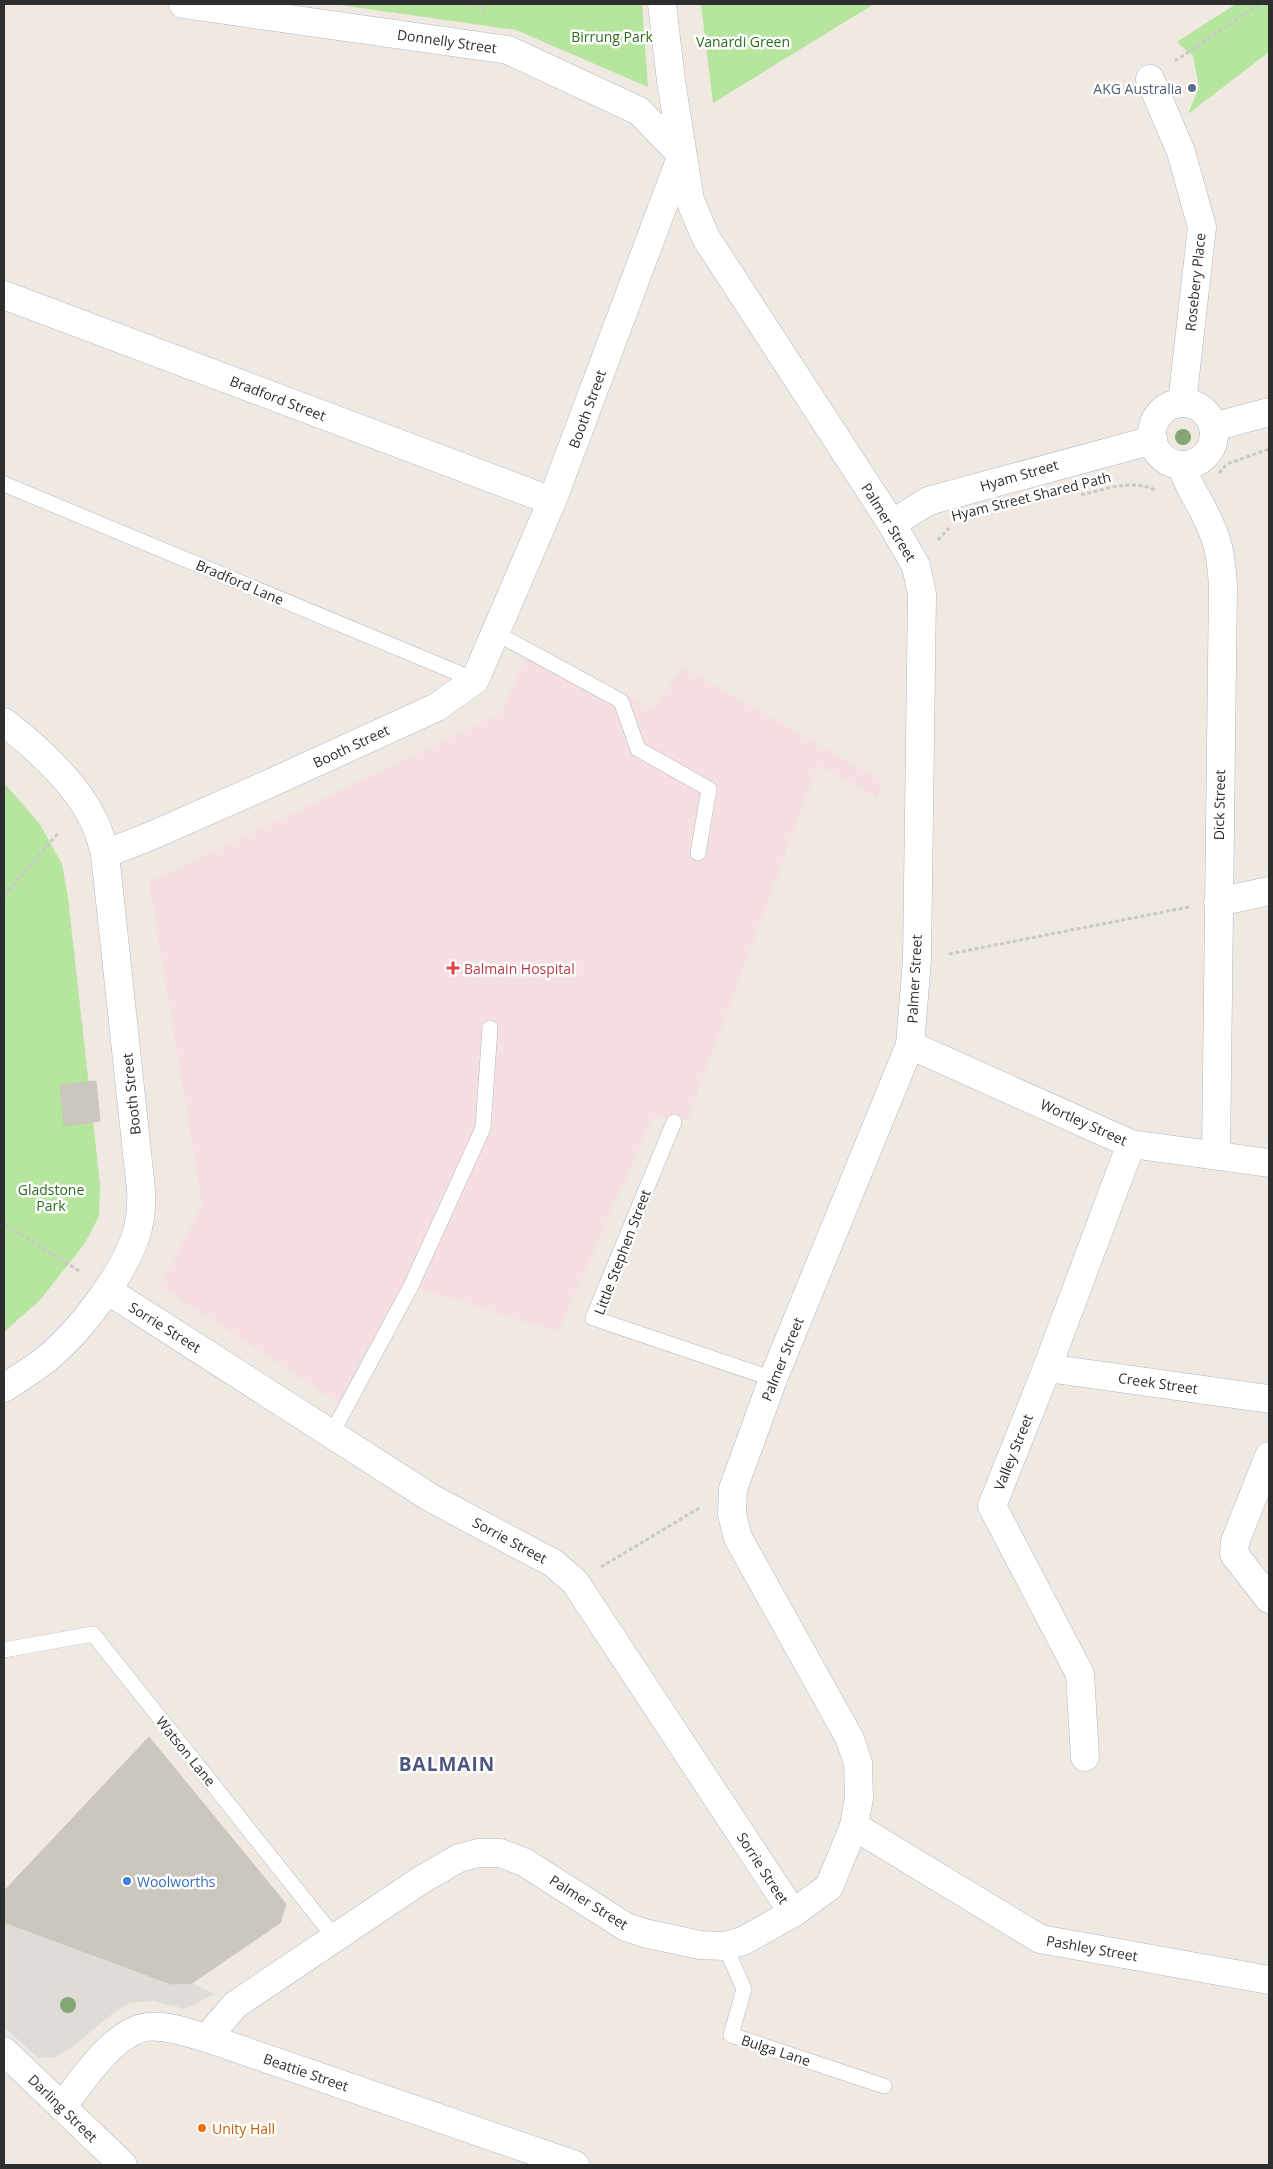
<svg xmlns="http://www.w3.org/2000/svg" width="1273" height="2169" font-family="'Open Sans',sans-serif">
<rect width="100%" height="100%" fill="#efe9e1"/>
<path fill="#f5dfe0" d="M531 644 652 708 683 667 881 780 878 799 818 765 688 1119 653 1117 558 1332 411 1286 345 1407 159 1286 202 1206 149 882 501 713Z"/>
<g fill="#b6e59e">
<path d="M333 4H642L648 87 516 30Z"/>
<path d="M701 4H874L713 103Z"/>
<path d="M1236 4H1269V52L1188 114 1199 87 1193 56 1177 42Z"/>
<path d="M4 783 39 823 62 864 68 898 100 1184 99 1216 85 1243 40 1300 4 1332Z"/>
</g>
<path fill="#dfdcd8" d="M4 1922 171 1984 192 1983 215 1994 185 2009 154 2001 130 2003 113 2013 74 2046 55 2057 38 2058 4 2027Z"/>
<g fill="#cbc7bf" stroke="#cbc5ba">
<path d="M96 1081 100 1121 64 1126 60 1085Z"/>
<path d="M149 1737 286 1904 280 1923 192 1983 171 1984 4 1922V1891Z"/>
</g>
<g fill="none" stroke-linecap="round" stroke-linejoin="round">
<defs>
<g id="lane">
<path d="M4 484 475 680"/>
<path d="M496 633 621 701 638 749 709 789 698 853"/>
<path d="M674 1122 593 1318 773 1379"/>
<path d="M332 1433 411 1286 483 1128 490 1028"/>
<path d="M4 1650 93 1634 335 1938"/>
<path d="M725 1946 744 1989 731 2035 884 2086"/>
</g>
<g id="street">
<path d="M183 4 508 50 639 111 682 155"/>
<path d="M1150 79 1181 152 1202 227 1182 403"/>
<path d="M4 295 552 501"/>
<circle cx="1183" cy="434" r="31"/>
<path d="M1213 427 1269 412"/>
<path d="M1182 465C1186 483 1197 497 1205 514 1219 541 1221 557 1223 586L1216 1154"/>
<path d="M892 524 928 501 1153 440"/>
<path d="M4 722C36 747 76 783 94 821 99 831 102 843 105 854"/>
<path d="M1218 902 1269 891"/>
<path d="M910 1045 1131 1144 1269 1163"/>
<path d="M107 1290 431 1498 553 1563 575 1582 793 1913"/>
<path d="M1047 1368 1269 1399"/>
<path d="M4 1388C18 1379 32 1370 45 1360 79 1333 128 1270 138 1228 141 1215 142 1203 141 1190L105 854 153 835 273 782 437 707 475 680 552 501 682 155"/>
<path d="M1269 1456 1235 1542 1234 1554 1269 1599"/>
<path d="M1085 1757 1080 1674 992 1506 1047 1368 1131 1144"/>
<path d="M854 1826 1040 1939 1269 1980"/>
<path d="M207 2038 235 2005 421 1880 459 1858 478 1853H500L524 1862 626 1927 644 1933 700 1945 725 1946 743 1941 793 1913 829 1887 854 1826 859 1798 858 1763 850 1739 738 1538 732 1514 733 1489 773 1379 910 1045 917 960 922 594 916 566 892 524 706 238 690 200 671 81 662 4"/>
</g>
<g id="secondary">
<path d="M4 2051 123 2165"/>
<path d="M62 2107C82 2081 113 2032 147 2027 165 2024 191 2034 207 2038L575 2165"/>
</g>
</defs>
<use href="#lane" stroke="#b4b7c1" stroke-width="16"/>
<use href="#street" stroke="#b4b7c1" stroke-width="29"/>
<use href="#secondary" stroke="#b4b7c1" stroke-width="29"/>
<g stroke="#c9c9c9" stroke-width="3" stroke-dasharray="4 2.5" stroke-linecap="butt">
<path d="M478 4 485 14"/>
<path d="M1175 61 1260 4"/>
<path d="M1219 473 1227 464 1269 449"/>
<path d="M1081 495C1106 489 1134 478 1157 491"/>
<path d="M938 540 949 528"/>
<path d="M4 896 58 833"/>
<path d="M949 954 1189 907"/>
<path d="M4 1224 81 1272"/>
<path d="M601 1567 701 1507"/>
</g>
<use href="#lane" stroke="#fff" stroke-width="15"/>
<use href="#street" stroke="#fff" stroke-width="28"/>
<use href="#secondary" stroke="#fff" stroke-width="28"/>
</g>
<g fill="#84a574">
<circle cx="1183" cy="437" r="8"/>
<circle cx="68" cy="2005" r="8"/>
</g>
<circle fill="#5c6f8a" stroke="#fff" stroke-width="2" cx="1192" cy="88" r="5"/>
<path fill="#e0444e" stroke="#fff" stroke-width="2" d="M450.5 960.5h5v5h5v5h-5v5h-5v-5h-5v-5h5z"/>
<circle fill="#3f7fe0" stroke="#fff" stroke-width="2" cx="127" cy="1881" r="5"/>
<circle fill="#e8710a" stroke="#fff" stroke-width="2" cx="202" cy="2128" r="5"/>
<g text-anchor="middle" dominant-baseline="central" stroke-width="5" stroke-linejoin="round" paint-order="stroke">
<g font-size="14" fill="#2c6e1b" stroke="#fff">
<text x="612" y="36">Birrung Park</text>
<text x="743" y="41">Vanardi Green</text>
<text x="51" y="1189">Gladstone<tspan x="51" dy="16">Park</tspan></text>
</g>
<g font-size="14" fill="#2e2e2e" stroke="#fff">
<text transform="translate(447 41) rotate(8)">Donnelly Street</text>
<text transform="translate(1195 282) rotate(-84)">Rosebery Place</text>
<text transform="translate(278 398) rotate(21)">Bradford Street</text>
<text transform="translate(587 409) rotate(-70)">Booth Street</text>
<text transform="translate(1019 475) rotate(-16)">Hyam Street</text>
<text transform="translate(1031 496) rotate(-14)">Hyam Street Shared Path</text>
<text transform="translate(889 522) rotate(58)">Palmer Street</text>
<text transform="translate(240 582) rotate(23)">Bradford Lane</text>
<text transform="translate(351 746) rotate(-25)">Booth Street</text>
<text transform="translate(1219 805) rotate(-89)">Dick Street</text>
<text transform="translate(914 979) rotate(-87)">Palmer Street</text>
<text transform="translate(131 1094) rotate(-96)">Booth Street</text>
<text transform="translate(1084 1122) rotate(24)">Wortley Street</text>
<text transform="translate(622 1252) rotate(-69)">Little Stephen Street</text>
<text transform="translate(165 1327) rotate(32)">Sorrie Street</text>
<text transform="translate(782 1359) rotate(-68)">Palmer Street</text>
<text transform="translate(1158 1383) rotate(8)">Creek Street</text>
<text transform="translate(1013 1452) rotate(-68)">Valley Street</text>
<text transform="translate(510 1540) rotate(28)">Sorrie Street</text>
<text transform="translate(186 1751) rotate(51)">Watson Lane</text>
<text transform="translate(763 1868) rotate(57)">Sorrie Street</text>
<text transform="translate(589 1902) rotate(32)">Palmer Street</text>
<text transform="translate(1092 1948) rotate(10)">Pashley Street</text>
<text transform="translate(776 2050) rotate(18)">Bulga Lane</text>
<text transform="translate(306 2072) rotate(19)">Beattie Street</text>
<text transform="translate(63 2108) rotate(44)">Darling Street</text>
</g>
<g font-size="14" fill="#4e5e75" stroke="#fff" text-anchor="end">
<text x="1182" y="88">AKG Australia</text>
</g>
<g font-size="14" fill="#be3a42" stroke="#fff" text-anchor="start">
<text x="464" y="968">Balmain Hospital</text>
</g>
<g font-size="14" fill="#366cbe" stroke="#fff" text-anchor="start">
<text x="137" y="1881">Woolworths</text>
</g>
<g font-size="14" fill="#c56008" stroke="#fff" text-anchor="start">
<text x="212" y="2128">Unity Hall</text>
</g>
<g font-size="19" font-weight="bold" letter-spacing="1" fill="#4d5680" stroke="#fff">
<text x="447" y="1764">BALMAIN</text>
</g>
</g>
<rect width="1273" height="2169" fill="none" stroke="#2e2e2e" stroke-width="10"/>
</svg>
